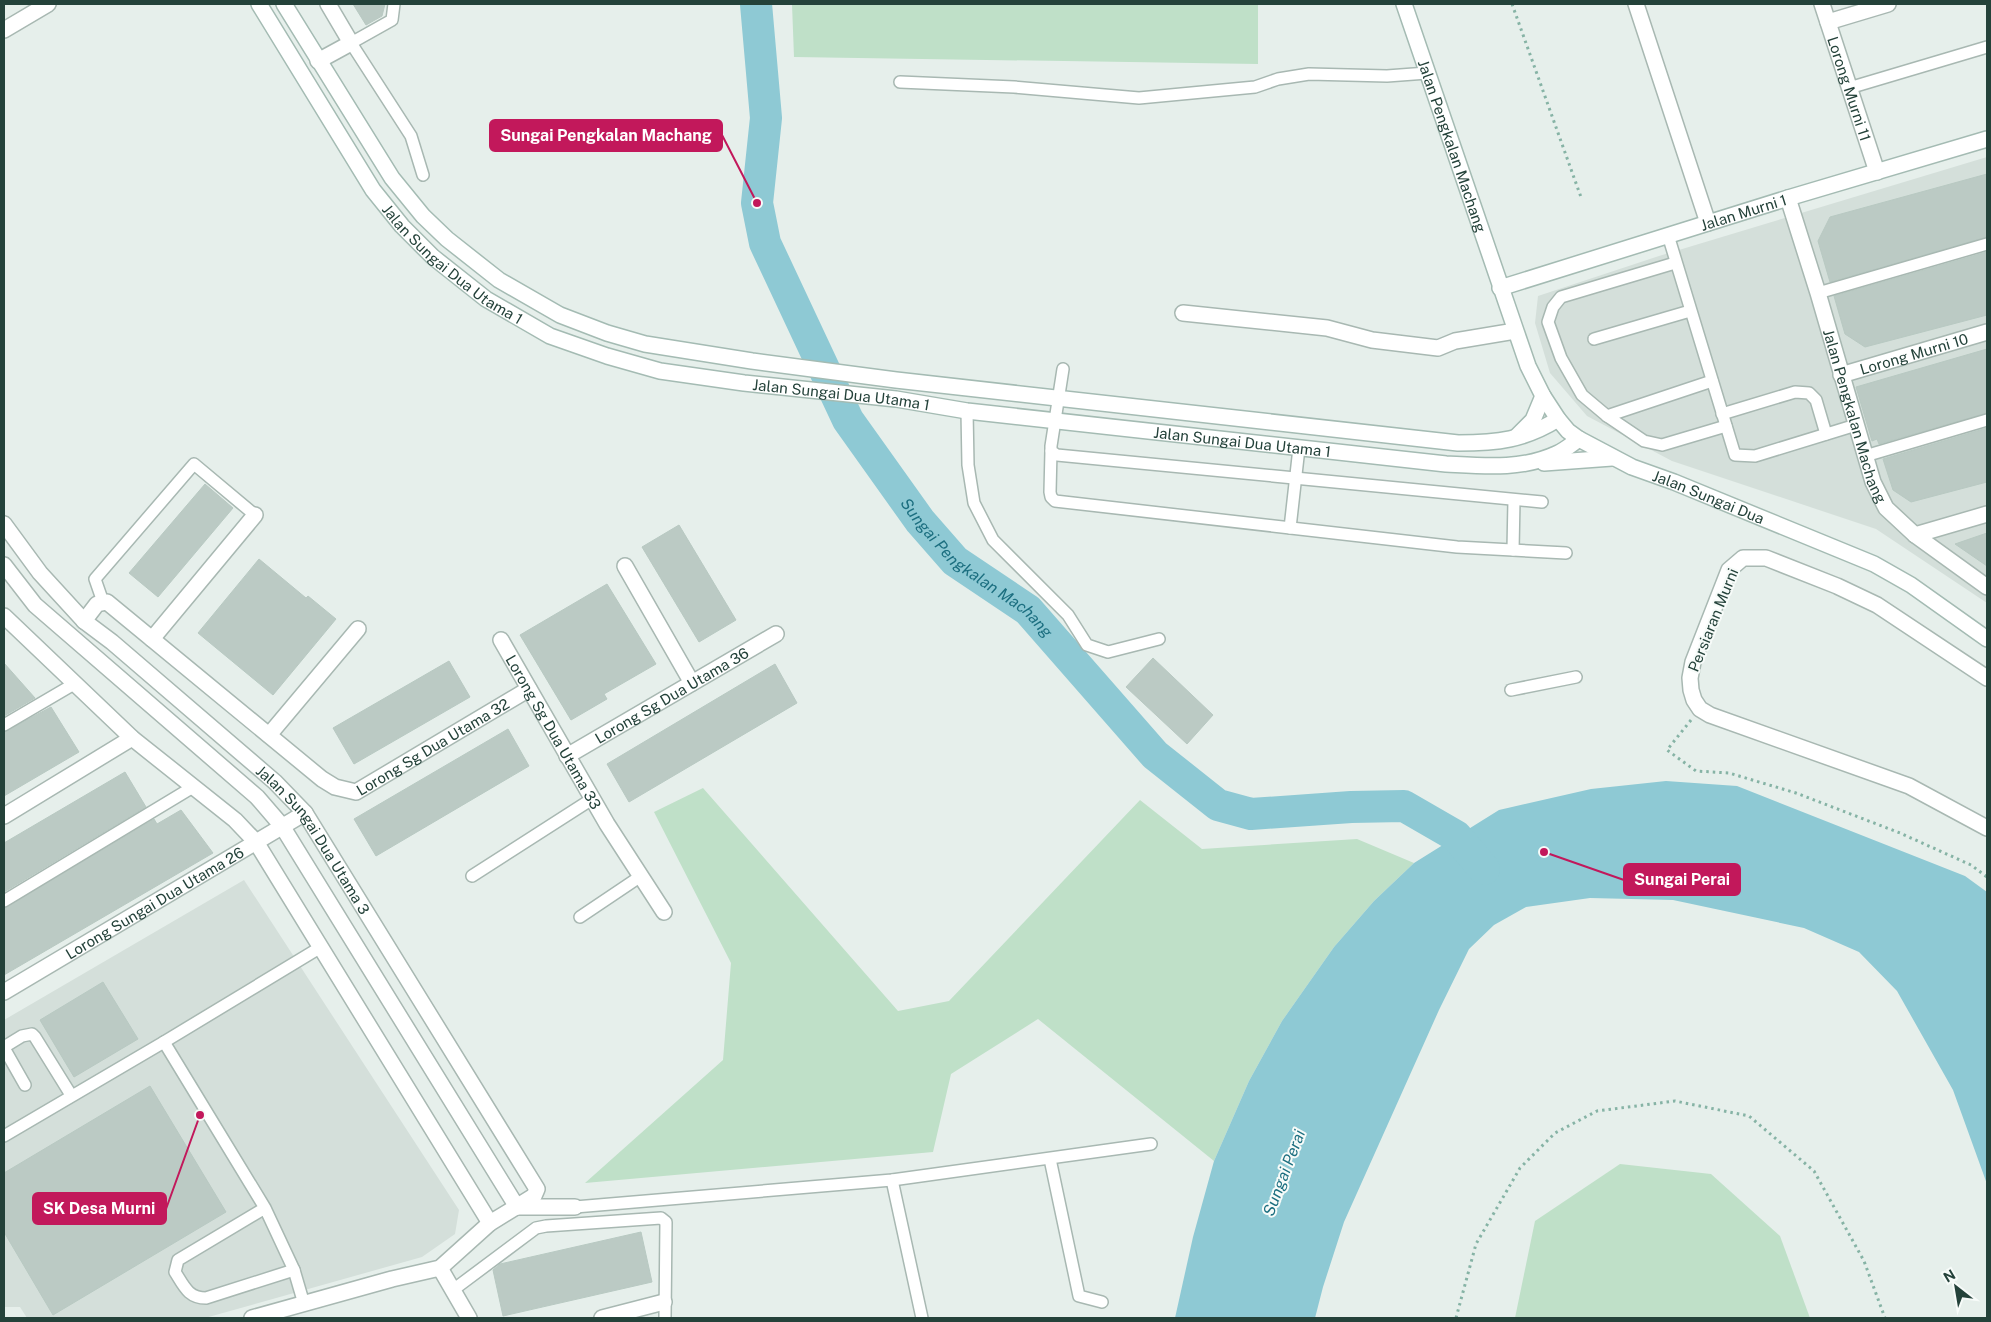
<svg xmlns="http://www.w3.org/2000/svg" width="1991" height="1322" font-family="'Public Sans',sans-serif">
<rect width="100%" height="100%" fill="#e6efeb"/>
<g fill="#d4dfda">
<path d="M1987 157V603L1876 529 1672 461 1587 416 1550 373 1535 323 1538 296 1659 256Z"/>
<path d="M244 880 459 1210 455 1234 422 1257 205 1318H27L20 1307H4V1020Z"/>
</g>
<g fill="#bfe0c8">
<path d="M792 4H1258V64L794 57Z"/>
<path d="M703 788 898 1011 949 1001 1140 800 1202 849 1357 839 1414 863 1374 901 1334 947 1282 1021 1249 1081 1214 1161 1038 1019 951 1074 933 1152 585 1183 723 1060 731 963 654 812Z"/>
<path d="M1620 1164 1711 1174 1780 1236 1810 1318H1515L1535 1221Z"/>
</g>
<path fill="#8ec9d4" d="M1666 781 1737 786 1965 876 1987 892V1184L1953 1090 1897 991 1859 952 1804 928 1673 900 1590 898 1526 907 1494 925 1469 949 1439 1010 1344 1222 1323 1287 1315 1318H1175L1193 1237 1214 1161 1249 1081 1282 1021 1334 947 1374 901 1414 863 1499 810 1591 789Z"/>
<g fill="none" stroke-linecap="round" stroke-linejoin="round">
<path stroke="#8ec9d4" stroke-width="32" id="s1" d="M756 4 766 118 757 203 765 243 848 420 920 521 955 561 1028 610 1155 755 1218 805 1251 814 1351 807 1404 806 1456 836 1484 869"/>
</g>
<g fill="#bbcac4" stroke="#b8c9c2">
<path d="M353 4H385L382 16 366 25Z"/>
<path d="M1987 174V237L1830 282 1818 241 1830 217Z"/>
<path d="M1987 252V315L1865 347 1845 334 1834 296Z"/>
<path d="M1987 349V413L1879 444 1877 439 1872 441 1856 387Z"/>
<path d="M1987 428V482L1911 502 1893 490 1883 459Z"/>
<path d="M205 484 233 508 158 597 129 573Z"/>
<path d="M679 525 736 620 699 642 642 547Z"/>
<path d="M1987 533V566L1955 544Z"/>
<path d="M259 559 306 598 308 596 336 619 273 695 198 633Z"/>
<path d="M607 584 656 664 604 694 607 699 571 720 520 635Z"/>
<path d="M1153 658 1213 715 1187 744 1126 687Z"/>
<path d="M449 661 470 697 354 764 333 728Z"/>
<path d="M4 663 35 698 4 716Z"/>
<path d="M775 664 797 703 629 802 607 764Z"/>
<path d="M51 707 79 752 4 796V732Z"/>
<path d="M508 729 529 766 376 856 354 819Z"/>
<path d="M125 772 146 807 4 892V843Z"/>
<path d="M181 810 213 853 4 975V908L154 819 157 824Z"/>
<path d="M103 982 138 1039 74 1077 40 1020Z"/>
<path d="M150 1086 226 1212 53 1315 4 1232V1173Z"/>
<path d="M641 1232 652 1282 503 1316 493 1270 500 1264Z"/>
</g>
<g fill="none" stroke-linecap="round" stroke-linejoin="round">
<defs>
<g id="lane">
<path d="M394 4 392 20 351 43 411 136 423 175"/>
<path d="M900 82 1014 87 1139 98 1255 87 1278 79 1309 74 1387 76 1427 73"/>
<path d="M1849 88 1987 47"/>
<path d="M1668 235 1735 455 1755 456 1856 425"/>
<path d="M1675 263 1561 297 1553 307 1548 322 1561 358 1582 395 1607 416 1644 441 1662 445 1726 426"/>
<path d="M1818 293 1987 244"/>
<path d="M1594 339 1690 311"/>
<path d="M1063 369 1051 446V451L1057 455 1542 502"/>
<path d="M967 411 968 465 974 503 993 540 1068 615 1087 645 1108 652 1159 639"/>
<path d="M1722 414 1795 392 1809 393 1816 400 1826 434"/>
<path d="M1607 416 1712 381"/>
<path d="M1051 451 1050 492 1051 497 1055 501 1457 547 1566 553"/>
<path d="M1865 456 1987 420"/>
<path d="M1290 528 1299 448"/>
<path d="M1513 550 1514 500"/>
<path d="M103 602 95 579 194 464 255 515"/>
<path d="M1511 690 1576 677"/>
<path d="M4 725 74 684"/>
<path d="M472 876 592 799"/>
<path d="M4 901 193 787"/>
<path d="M580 917 641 876"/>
<path d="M164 1042 265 1208 294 1270 206 1298C188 1298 184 1286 175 1272L178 1260 265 1208"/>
<path d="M4 1047 22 1036 32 1034 35 1037 71 1095"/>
<path d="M4 1048 25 1085"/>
<path d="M4 1136 164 1042 321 947"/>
<path d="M1050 1159 1079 1296 1102 1302"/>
<path d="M892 1180 922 1318"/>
<path d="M575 1207 892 1180 1151 1144"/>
<path d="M294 1270 304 1304"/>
<path d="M453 1290 536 1228 546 1226 661 1218 666 1222 665 1318"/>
</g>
<g id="street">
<path d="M1636 4 1708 223"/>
<path id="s2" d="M1822 4 1877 172"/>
<path d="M1828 22 1888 4"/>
<path d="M4 30 48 4"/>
<path d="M318 61 351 43 328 4"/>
<path id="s3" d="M1788 198 1818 293 1873 482 1886 508 1915 535 1987 587"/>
<path d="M1183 313 1327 328 1372 340 1438 348 1455 341 1515 331"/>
<path id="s4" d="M1841 375 1987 332"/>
<path id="s5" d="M4 524 40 573 84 621 112 642 275 782 305 813 537 1189 534 1196 490 1223 440 1268 392 1279 252 1318"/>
<path d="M1915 535 1987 514"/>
<path d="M4 565 35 605 257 797 282 826 517 1207"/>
<path d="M625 566 692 683"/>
<path d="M4 616 132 738 235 820 256 842 490 1223"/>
<path id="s6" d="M84 621 97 604 107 602 322 779 335 787 356 792 529 689"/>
<path d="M152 639 255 515"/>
<path id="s7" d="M501 640 607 824 664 912"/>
<path d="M1987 678 1877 605 1837 586 1766 558H1743L1729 570 1693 662 1690 678 1691 690 1694 700 1700 709 1710 715 1909 786 1987 828"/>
<path d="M269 735 358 629"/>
<path id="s8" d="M567 756 776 634"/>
<path d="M4 816 132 738"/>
<path id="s9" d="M4 992 305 813"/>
<path d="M517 1207H575"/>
<path d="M440 1268 469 1318"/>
<path d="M602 1318 664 1302"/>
</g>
<g id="secondary">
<path id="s10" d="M259 4 373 190 402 226 433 257 486 299 550 336 607 356 660 371 744 383 896 399 967 411 1446 464C1483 466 1521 470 1556 454 1564 451 1572 444 1579 439"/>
<path d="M284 4 392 178 423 216 447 239 499 280 560 315 607 333 645 344 752 361 896 380 1458 443C1497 443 1525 440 1558 419"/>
<path id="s11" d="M1404 4 1528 366 1543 396 1558 419 1568 431 1579 439 1632 467 1674 482 1874 564 1911 585 1987 639"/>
<path id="s12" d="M1500 288 1788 198 1987 139"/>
<path d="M1517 436 1533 420 1543 396"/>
<path d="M1544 463 1612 458"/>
</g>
</defs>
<use href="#lane" stroke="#a8b8b2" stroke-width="14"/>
<use href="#street" stroke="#a8b8b2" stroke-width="18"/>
<use href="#secondary" stroke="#a4bbb3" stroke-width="18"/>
<g stroke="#86b3a5" stroke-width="3" stroke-dasharray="2.5 4" stroke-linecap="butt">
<path d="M1512 4 1582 200"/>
<path d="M1691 720 1667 750 1696 771 1729 773 1796 793 1900 833 1971 865 1987 877"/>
<path d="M1456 1318 1476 1244 1520 1168 1555 1133 1597 1111 1675 1101 1749 1116 1814 1171 1864 1261 1885 1318"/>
</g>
<use href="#lane" stroke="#fff" stroke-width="11"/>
<use href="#street" stroke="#fff" stroke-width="15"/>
<use href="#secondary" stroke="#fff" stroke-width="15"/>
</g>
<g text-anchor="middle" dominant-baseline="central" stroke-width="4" stroke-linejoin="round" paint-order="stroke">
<g font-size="15" fill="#24423a" stroke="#f7fbf9">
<text stroke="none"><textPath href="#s2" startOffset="89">Lorong Murni 11</textPath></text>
<text stroke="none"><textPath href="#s11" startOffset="150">Jalan Pengkalan Machang</textPath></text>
<text stroke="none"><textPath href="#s12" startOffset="255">Jalan Murni 1</textPath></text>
<text stroke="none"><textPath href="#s10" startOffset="328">Jalan Sungai Dua Utama 1</textPath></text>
<text stroke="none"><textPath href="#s4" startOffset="76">Lorong Murni 10</textPath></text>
<text stroke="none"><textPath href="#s10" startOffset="748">Jalan Sungai Dua Utama 1</textPath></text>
<text stroke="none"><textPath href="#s3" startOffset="228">Jalan Pengkalan Machang</textPath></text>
<text stroke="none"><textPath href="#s10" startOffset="1152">Jalan Sungai Dua Utama 1</textPath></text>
<text stroke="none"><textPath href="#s11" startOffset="615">Jalan Sungai Dua</textPath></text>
<text transform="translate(1713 620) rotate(-68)">Persiaran Murni</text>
<text stroke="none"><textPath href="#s8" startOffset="121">Lorong Sg Dua Utama 36</textPath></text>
<text stroke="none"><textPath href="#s7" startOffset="106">Lorong Sg Dua Utama 33</textPath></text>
<text stroke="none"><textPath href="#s6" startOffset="436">Lorong Sg Dua Utama 32</textPath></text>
<text stroke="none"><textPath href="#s5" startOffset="445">Jalan Sungai Dua Utama 3</textPath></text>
<text stroke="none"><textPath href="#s9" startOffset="175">Lorong Sungai Dua Utama 26</textPath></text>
</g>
<g font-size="16" font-style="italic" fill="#1c6f80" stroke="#f7fbf9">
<text stroke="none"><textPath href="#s1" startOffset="634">Sungai Pengkalan Machang</textPath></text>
<text transform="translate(1284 1173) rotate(-69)">Sungai Perai</text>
</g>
</g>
<path fill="none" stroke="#c2185b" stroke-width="2" d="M757 203L722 135M1544 852L1624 880M200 1115L166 1209"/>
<g fill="#c2185b" stroke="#f7fbf9" stroke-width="2">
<circle cx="757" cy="203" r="5"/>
<circle cx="1544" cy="852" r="5"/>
<circle cx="200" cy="1115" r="5"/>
</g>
<g fill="#c2185b" stroke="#c2185b" stroke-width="2">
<rect x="490" y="120" width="232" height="31" rx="5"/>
<rect x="1624" y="864" width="116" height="31" rx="5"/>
<rect x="33" y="1193" width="133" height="31" rx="5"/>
</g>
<g font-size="16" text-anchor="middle" font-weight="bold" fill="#fff">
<text x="606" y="141">Sungai Pengkalan Machang</text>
<text x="1682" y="885">Sungai Perai</text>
<text x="99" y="1214">SK Desa Murni</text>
</g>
<rect width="1991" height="1322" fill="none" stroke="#24423a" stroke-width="10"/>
<g transform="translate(1956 1287) rotate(329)" stroke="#f7fbf9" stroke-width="4" paint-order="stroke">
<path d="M0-4L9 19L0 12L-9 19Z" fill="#24423a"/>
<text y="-8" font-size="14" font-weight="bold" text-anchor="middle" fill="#24423a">N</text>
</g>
</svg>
